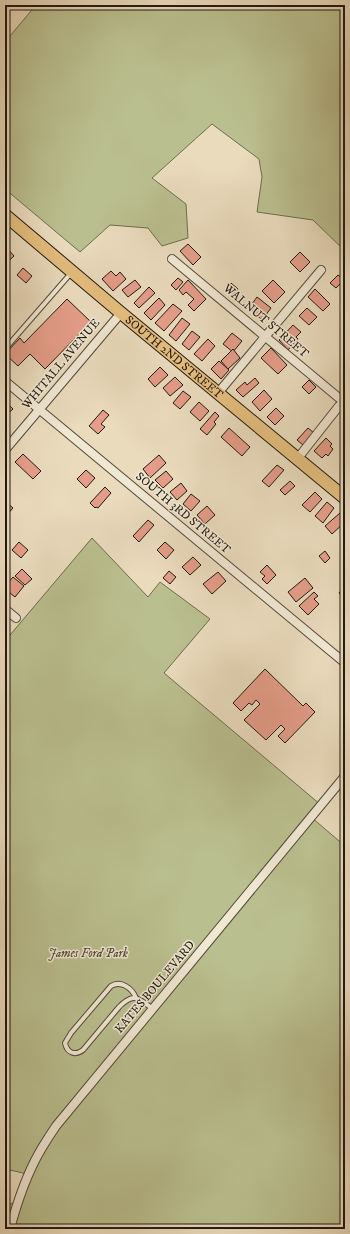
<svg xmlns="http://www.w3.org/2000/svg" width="350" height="1234" font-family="'IM FELL DW Pica',serif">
<rect width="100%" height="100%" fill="#eadbbd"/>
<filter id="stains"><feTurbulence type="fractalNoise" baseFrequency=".005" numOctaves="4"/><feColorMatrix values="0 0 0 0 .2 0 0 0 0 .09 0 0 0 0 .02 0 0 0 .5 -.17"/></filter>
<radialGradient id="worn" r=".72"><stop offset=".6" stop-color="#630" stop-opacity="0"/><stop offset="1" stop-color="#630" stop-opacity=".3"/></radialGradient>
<g fill="#babf8f" stroke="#6e6c50">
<path d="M36 5H345V251L313 220 257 212 262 177 259 159 212 124 152 178 186 204 188 238 162 246 148 228 110 225 80 252 5 189V42Z"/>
<path d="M92 538 148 597 160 582 210 619 164 673 321 805 311 817 345 846V1229H5V1206L16 1202 27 1174 6 1169 5 1170V641Z"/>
</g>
<g fill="#e59d89" stroke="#211911">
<path d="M188 244 201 257 193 265 180 251Z"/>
<path d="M7 248 14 256 5 264V250Z"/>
<path d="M300 252 310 262 300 272 290 262Z"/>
<path d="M23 268 32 276 26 283 17 275Z"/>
<path d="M111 271 116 276 120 272 126 279 113 291 102 279Z"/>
<path d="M338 275 344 280 336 288 330 283Z"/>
<path d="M178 278 183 282 176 290 171 285Z"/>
<path d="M135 280 141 287 128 297 122 290Z"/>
<path d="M188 280 206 299 194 311 188 305 194 299 186 292 183 295 179 290Z"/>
<path d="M273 280 285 292 274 303 262 291Z"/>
<path d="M231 283 238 289 232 296 225 290Z"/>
<path d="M149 287 155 293 139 308 134 303Z"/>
<path d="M315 289 330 304 323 311 308 297Z"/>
<path d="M257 297 271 308 262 320 252 311 256 307 252 304Z"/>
<path d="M159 298 165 305 151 320 144 313Z"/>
<path d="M67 299 91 322 45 369 30 354 18 366 5 354 20 338 24 343Z"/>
<path d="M173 304 182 311 164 331 155 323Z"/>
<path d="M307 308 317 317 309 325 299 316Z"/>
<path d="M182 318 190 324 176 341 169 335Z"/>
<path d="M293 325 301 332 296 337 298 339 288 350 279 340Z"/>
<path d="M192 331 200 337 189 350 182 344Z"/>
<path d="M232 333 242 341 233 352 223 344Z"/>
<path d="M208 339 215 346 202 361 194 354Z"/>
<path d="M271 348 287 365 278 374 261 358Z"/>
<path d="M233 349 240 358 228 369 221 361Z"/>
<path d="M219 361 229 370 221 379 211 369Z"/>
<path d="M160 367 168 375 155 387 148 379Z"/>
<path d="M175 377 183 385 170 396 163 388Z"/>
<path d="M255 378 259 383 243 397 236 390 245 382 247 385Z"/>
<path d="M309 380 316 387 309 394 302 387Z"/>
<path d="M264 390 272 399 260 411 252 402Z"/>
<path d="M183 391 191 397 180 409 173 403Z"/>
<path d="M5 398 9 402 7 403 13 409 5 416Z"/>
<path d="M199 402 209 411 200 421 190 412Z"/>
<path d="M276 408 284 416 275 425 267 417Z"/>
<path d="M103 410 109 415 101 424 105 427 98 434 89 426Z"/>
<path d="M215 412 219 416 214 422 216 424 207 435 200 429Z"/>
<path d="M229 428 250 447 242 456 221 437Z"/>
<path d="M308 428 314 433 303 445 297 440Z"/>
<path d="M326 438 332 444 330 446 333 449 328 456 326 454 322 458 314 451Z"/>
<path d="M23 454 41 471 33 479 15 462Z"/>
<path d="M159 455 166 463 150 478 143 469Z"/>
<path d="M345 461V479L340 472 343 469 340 465Z"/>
<path d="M277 465 284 470 269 487 262 481Z"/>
<path d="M86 470 95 478 86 488 77 479Z"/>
<path d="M166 471 173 479 163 488 155 480Z"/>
<path d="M290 481 295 486 285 495 280 490Z"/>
<path d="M181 483 187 491 177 500 170 492Z"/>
<path d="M105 487 111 493 98 508 96 507 95 508 90 503Z"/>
<path d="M315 492 322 499 310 512 302 505Z"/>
<path d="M191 494 200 501 191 511 183 504Z"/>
<path d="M5 501 13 508 5 517Z"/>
<path d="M327 502 334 508 323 523 315 516Z"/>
<path d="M207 506 215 515 205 524 197 515Z"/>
<path d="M340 513 345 518V522L332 534 325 526Z"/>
<path d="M148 520 154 525 139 542 133 536Z"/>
<path d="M19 542 28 550 21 558 12 550Z"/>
<path d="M165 542 174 550 166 559 157 550Z"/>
<path d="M325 551 330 558 325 563 319 556Z"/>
<path d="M193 557 201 565 190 575 182 567Z"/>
<path d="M267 565 276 575 267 584 262 579 265 576 260 572Z"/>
<path d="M22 569 32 579 25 585 15 576Z"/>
<path d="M169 571 176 577 170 584 163 578Z"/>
<path d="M218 572 226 581 212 594 203 584Z"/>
<path d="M13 577 24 586 15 597 5 589V586Z"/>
<path d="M305 578 313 588 296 602 288 592Z"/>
<path d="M345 586V598L339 593Z"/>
<path d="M314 592 318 596 314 599 319 604 308 615 299 606Z"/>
<path d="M265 669 303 706 306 703 315 712 285 743 278 736 285 729 281 725 266 740 244 720 260 704 256 700 252 705 249 703 241 711 233 703Z"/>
</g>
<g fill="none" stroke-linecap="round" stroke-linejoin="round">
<defs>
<g id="lane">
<path d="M5 349 72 272"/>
<path d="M136 998C132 988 121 980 111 986L71 1033 65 1043C67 1053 75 1056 83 1050L119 1007C134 992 138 998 153 1009"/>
</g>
<g id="street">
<path d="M172 259 345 403"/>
<path d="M5 381 345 663"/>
<path d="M218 393 321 270"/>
<path d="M5 450 121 313"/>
<path d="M298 458 339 406 345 402"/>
<path d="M5 609 16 618"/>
<path d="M10 1229C17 1203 26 1176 39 1153 44 1144 50 1135 56 1126L345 776"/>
</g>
<g id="primary">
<path id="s1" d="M5 215 121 313 345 498"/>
</g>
</defs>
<use href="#lane" stroke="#534a3c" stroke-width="6"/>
<use href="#street" stroke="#534a3c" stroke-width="10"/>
<use href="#primary" stroke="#211911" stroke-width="14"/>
<use href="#lane" stroke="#f1e8d4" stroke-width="4"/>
<use href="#street" stroke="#f1e8d4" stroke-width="8"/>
<use href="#primary" stroke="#e5be7e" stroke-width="12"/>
</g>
<g text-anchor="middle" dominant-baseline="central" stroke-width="3" stroke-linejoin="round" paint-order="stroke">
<g font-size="12" fill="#211911" stroke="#f1e8d4">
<text transform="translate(266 321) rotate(40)">WALNUT STREET</text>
<text stroke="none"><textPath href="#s1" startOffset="221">SOUTH 2ND STREET</textPath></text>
<text transform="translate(61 364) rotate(-50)">WHITALL AVENUE</text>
<text transform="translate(183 513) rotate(40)">SOUTH 3RD STREET</text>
<text transform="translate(155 987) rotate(-50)">KATES BOULEVARD</text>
</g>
<g font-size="12" font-style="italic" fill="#4f4b37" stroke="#f1e8d4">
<text x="88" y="953">James Ford Park</text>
</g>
</g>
<rect width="350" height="1234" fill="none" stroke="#eadbbd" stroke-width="20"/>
<rect x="6" y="6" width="338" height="1222" fill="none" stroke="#211911" stroke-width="2"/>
<rect x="10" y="10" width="330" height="1214" fill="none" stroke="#211911"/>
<rect width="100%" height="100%" filter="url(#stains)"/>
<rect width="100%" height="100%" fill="url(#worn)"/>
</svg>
